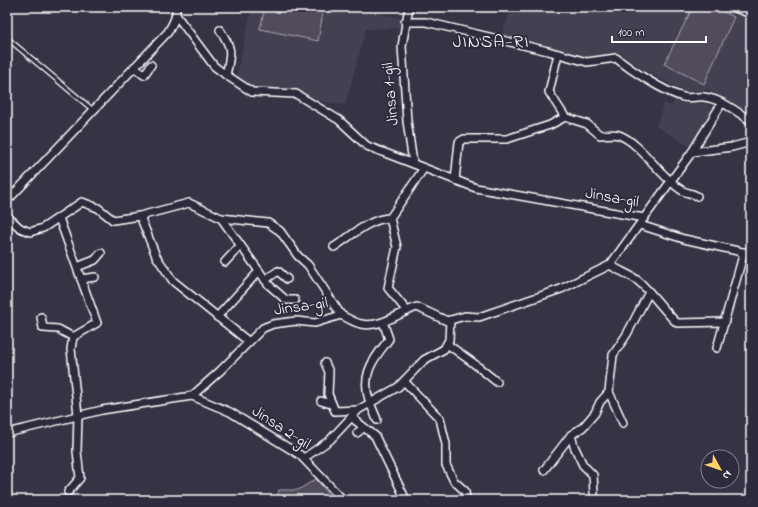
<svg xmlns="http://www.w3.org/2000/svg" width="758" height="507" font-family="'Indie Flower',sans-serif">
<rect width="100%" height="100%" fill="#373345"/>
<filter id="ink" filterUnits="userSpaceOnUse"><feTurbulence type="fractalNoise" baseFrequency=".025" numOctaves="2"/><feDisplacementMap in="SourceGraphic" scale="8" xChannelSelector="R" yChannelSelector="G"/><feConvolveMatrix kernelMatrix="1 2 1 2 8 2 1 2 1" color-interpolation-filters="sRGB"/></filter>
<g filter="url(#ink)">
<g fill="#444051">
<path d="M252 7H342L402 18 400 28 366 29 345 105 257 91 236 77Z"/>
<path d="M511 7H726L731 9 751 19V115L723 97 708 90 685 92 641 68 620 53 587 57 502 35Z"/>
<path d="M675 101 705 103 715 109 692 148 656 126 664 103 670 106Z"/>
</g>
<g fill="#514c5c" stroke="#a8a6ae">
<path d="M265 7H324L318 41 260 29Z"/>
<path d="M693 7H714L734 17 704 84 664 64Z"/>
<path d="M316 479 334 500H276L279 490H298Z"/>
</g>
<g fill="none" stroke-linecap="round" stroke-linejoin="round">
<defs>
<path id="service" d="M7 38 93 110"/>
<g id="minor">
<path d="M409 7 402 46 407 121 413 163"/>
<path d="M733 7 751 14"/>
<path d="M750 7 751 8"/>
<path d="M176 15 214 66 226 75 252 92 296 94 339 120 367 146 476 188 644 218 692 152 722 103"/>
<path d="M405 22H426L548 51 587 62 616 58C631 70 664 92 683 97 690 99 697 96 704 97 721 99 737 112 751 121"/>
<path d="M220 30C233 49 231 53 226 75"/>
<path d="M558 54 549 92 565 117"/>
<path d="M134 67 144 75 151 65"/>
<path d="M692 152 732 147 751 142"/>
<path d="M455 180 459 142 464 139H507L550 125 565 117 587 124 600 135C605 135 614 133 619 135 641 143 661 178 683 191 687 193 692 193 697 196"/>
<path d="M7 201 168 32C173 23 177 17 176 7"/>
<path d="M7 216 20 228 30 232 43 228 82 202 98 208 113 220 140 216 189 203 221 218 268 223 280 231 298 256 308 265 341 315"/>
<path d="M140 216 156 256 173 281 249 342"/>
<path d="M59 218 97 323 73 337 71 349 78 415 77 451 80 478 68 492"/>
<path d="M221 218 269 285 286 300H295"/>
<path d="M640 225 684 239 751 254"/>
<path d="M334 247C350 237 370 218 390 218"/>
<path d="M225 262 240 246"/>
<path d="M610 265C619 271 629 274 637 280 652 292 663 310 677 323L725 322"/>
<path d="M77 267 95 260 101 253"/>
<path d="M81 279 95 277"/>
<path d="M265 280 278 271 287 279"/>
<path d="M407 311 388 288 397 247 390 218 424 168"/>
<path d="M41 317 43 328 58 329 73 337"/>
<path d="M217 317 259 271"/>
<path d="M447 344 472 362 497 382"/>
<path d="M717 348 744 252"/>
<path d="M325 363 329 372 328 394 335 411 358 410"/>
<path d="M404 381 440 419 446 444V465L454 481 465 491 466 500"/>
<path d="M192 396 230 412 300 455 343 500"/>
<path d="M321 401 331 404"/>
<path d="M351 417 375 436 406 500"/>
<path d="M377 420C374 411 367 399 367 390 364 369 377 355 389 339L383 322"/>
<path d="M623 423 609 392 613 355 627 334 648 294"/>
<path d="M7 433 102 410 192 396 220 371 263 328 273 324 296 321 315 323 341 315C347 318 355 323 361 324 381 328 399 313 417 307L447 321 465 316 479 317 561 289 610 265 644 218"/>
<path d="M357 433 363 428"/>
<path d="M571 435 574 446 583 465 593 475 594 493"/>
<path d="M304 458 330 440 358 410 398 387 424 360 444 349 449 340 450 320"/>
<path d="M544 470 571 435 583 427 595 413 600 402 609 392"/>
</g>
</defs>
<use href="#service" stroke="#fff" stroke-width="6"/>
<use href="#minor" stroke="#fff" stroke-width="10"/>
<use href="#service" stroke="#2f2a3d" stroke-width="3.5"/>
<use href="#minor" stroke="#2f2a3d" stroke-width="7"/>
</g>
</g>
<g text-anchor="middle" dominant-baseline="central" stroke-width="4" stroke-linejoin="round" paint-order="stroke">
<g font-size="16" fill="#fff" stroke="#2f2a3d">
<text transform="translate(391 94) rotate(-95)">Jinsa 1-gil</text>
<text transform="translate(612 198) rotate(10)">Jinsa-gil</text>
<text transform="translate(301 307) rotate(-8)">Jinsa-gil</text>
<text transform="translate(281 428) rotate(33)">Jinsa 2-gil</text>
</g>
<g font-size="18" letter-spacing="1" fill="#fff" stroke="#2f2a3d">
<text x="491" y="43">JINSA-RI</text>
</g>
</g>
<rect width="758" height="507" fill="none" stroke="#2f2a3d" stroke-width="24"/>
<rect x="12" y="12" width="734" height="483" fill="none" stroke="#fff" stroke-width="1.5" filter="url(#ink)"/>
<g transform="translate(720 469) rotate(130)"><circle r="19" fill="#2f2a3d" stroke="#827f8b"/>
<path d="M0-3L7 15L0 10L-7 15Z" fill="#ffd166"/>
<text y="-6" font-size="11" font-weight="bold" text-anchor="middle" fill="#ffffff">N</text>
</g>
<path d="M612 36v6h94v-6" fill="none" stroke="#ffffff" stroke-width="2"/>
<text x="618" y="36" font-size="12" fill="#ffffff" stroke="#2f2a3d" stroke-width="3" paint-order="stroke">100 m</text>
</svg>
